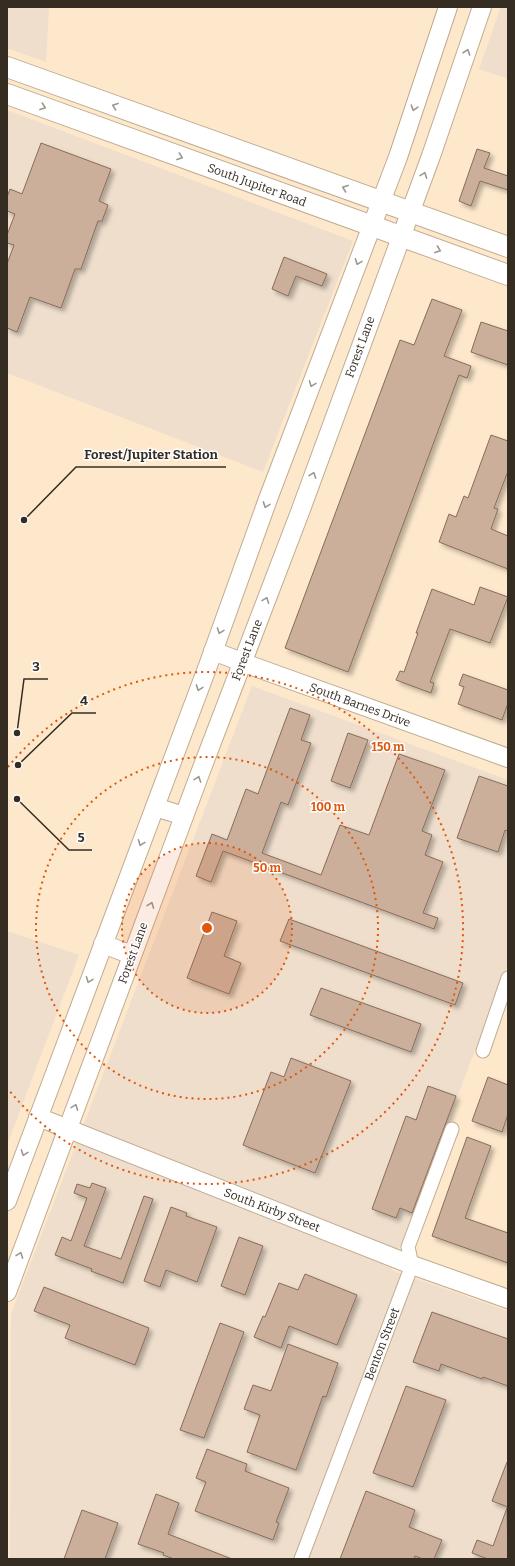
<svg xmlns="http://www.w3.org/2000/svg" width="515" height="1566" font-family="Bitter,serif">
<defs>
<filter id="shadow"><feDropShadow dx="3.5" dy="3.5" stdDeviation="2" flood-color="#0004"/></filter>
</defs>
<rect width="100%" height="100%" fill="#fde8cc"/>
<g fill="#efdecc">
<path d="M7 7H49L46 62 7 48Z"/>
<path d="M501 7H508V79L479 69Z"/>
<path d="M7 110 353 241 263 472 7 373Z"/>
<path d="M252 686 508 780V964L391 1270 508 1311V1559H10L11 1314Z"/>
<path d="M7 931 79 955 7 1145Z"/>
</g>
<g fill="#cbaf9b" stroke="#876c5a" filter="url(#shadow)">
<path d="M41 143 111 169 99 201 108 205 102 221H98L81 269H75L61 308 30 297 17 332 7 328V264L14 245 7 243V235L15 214 7 211V197L10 189 22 194Z"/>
<path d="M477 149 490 153 484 168 508 176V190L480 181 471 206 459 201Z"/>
<path d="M284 257 327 274 322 286 296 276 288 296 272 289Z"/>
<path d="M432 299 462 310 444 356 471 366 467 378 459 375 348 672 285 648 400 340 414 345Z"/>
<path d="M481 322 508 331V365L471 352Z"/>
<path d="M491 435 508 441V471L494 508 498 509 491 529 508 536V569L439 542 449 514 456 517 464 496 468 498Z"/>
<path d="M480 587 508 597 490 643 450 629 430 682 434 683 431 693 396 680 400 671 404 672 418 633H416L432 589 474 605Z"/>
<path d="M463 674 508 690V703L502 720 458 704 464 687 459 685Z"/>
<path d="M290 708 310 715 301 740 311 743 288 805 281 802 262 853 321 875 340 825 369 835 399 754 445 770 422 831 432 835 425 855 443 862 423 913 438 918 434 929 223 851 211 882 196 876 212 834 227 840 246 789 258 794Z"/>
<path d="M348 733 368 740 350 788 331 781Z"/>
<path d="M479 776 508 786V831L505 830 498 852 457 838Z"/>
<path d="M212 912 237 921 224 956 241 963 229 994 187 978Z"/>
<path d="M289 919 463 983 455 1005 280 941Z"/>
<path d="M321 988 421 1024 411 1052 310 1015Z"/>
<path d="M291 1058 351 1081 315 1173 243 1145 271 1072 284 1077Z"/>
<path d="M488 1077 508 1085V1114L502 1132 472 1121Z"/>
<path d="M428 1086 456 1096 412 1213 400 1208 396 1218 372 1209 406 1116 416 1120Z"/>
<path d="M467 1137 491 1146 465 1218 508 1233V1263L432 1236Z"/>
<path d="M92 1183 106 1188 84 1246 121 1259 144 1196 153 1199 123 1283 91 1271 92 1269 55 1255 62 1237 71 1241 87 1198 74 1193 77 1184 90 1188Z"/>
<path d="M171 1207 187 1213 186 1216 217 1227 197 1282 166 1270 160 1287 144 1281Z"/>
<path d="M239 1237 263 1246 245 1295 221 1286Z"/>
<path d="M305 1274 357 1295 337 1345 289 1326 281 1348 254 1337 263 1316 265 1317 279 1283 298 1290Z"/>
<path d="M44 1287 149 1328 135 1365 65 1338 70 1325 34 1311Z"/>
<path d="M432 1312 508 1339V1386L483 1377 482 1379 441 1364 439 1371 413 1362Z"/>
<path d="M220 1323 244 1332 204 1438 180 1430Z"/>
<path d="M288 1344 338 1363 326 1397 323 1396 296 1470 247 1452 260 1415 244 1409 253 1385 271 1391Z"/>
<path d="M406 1386 446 1400 413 1487 373 1473Z"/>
<path d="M207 1449 247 1464 245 1471 289 1488 276 1522 279 1523 273 1540 195 1511 206 1482 196 1478Z"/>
<path d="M507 1462H508V1507L492 1501Z"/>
<path d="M366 1491 415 1510 409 1527 442 1540 434 1559H423L415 1556 414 1559H340Z"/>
<path d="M156 1494 179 1503 168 1534 232 1559H174L163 1555 164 1553 138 1544Z"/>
<path d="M507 1508 508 1559H488L472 1553 477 1540 493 1546Z"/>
<path d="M82 1510 118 1523 105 1559H64Z"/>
</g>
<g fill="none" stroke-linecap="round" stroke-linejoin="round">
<defs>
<g id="street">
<path d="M483 1051 508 978"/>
<path d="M301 1559 412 1265 408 1247 452 1129"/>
</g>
<g id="secondary">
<path d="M213 651 255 667 508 758"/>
<path d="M155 807 184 816"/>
<path d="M103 944 132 955"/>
<path d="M38 1117 412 1265 508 1299"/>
<path d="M7 1201 209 663 268 499 398 157 448 7"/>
<path d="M7 1292 202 768 300 512 431 156 482 7"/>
</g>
<g id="primary">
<path d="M7 67 508 247"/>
<path d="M7 94 508 275"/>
</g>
</defs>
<use href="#street" stroke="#c0ac91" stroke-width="15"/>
<use href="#secondary" stroke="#c0ac91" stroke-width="20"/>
<use href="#primary" stroke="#c0ac91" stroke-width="22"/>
<use href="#street" stroke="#fff" stroke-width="13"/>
<use href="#secondary" stroke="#fff" stroke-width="18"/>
<use href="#primary" stroke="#fff" stroke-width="20"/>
</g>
<defs><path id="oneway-chevron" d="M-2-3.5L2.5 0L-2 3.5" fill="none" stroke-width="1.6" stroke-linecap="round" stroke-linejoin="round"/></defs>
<g stroke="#9a9690">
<use href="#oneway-chevron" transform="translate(467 52) rotate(-71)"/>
<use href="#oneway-chevron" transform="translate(115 106) rotate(-160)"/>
<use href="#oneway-chevron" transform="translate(43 107) rotate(20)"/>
<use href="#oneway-chevron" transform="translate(414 108) rotate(108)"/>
<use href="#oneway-chevron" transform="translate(180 157) rotate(20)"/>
<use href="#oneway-chevron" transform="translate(424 175) rotate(-69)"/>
<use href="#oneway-chevron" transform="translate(345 188) rotate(-160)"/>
<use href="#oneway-chevron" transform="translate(438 250) rotate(20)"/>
<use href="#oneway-chevron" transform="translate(358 262) rotate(111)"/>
<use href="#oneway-chevron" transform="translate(312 384) rotate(111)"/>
<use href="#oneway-chevron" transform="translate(313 475) rotate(-70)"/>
<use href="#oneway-chevron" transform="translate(266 505) rotate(110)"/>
<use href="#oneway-chevron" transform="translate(266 600) rotate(-69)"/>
<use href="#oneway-chevron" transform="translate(220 631) rotate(110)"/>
<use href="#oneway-chevron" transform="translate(199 688) rotate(110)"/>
<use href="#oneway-chevron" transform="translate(198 779) rotate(-70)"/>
<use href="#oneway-chevron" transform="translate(141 843) rotate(111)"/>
<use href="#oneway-chevron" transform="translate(151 905) rotate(-69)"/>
<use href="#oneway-chevron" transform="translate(89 980) rotate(111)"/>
<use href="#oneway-chevron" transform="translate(75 1107) rotate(-69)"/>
<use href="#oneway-chevron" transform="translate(24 1153) rotate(110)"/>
<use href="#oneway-chevron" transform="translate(20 1255) rotate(-70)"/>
</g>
<circle cx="207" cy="928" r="85" fill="#df570d" fill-opacity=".12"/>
<g fill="none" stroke="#df570d" stroke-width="2" stroke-dasharray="2 4">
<circle cx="207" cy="928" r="85"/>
<circle cx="207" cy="928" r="171"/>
<path d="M8 767A256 256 0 1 1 8 1089"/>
</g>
<g text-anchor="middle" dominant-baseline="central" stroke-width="3" stroke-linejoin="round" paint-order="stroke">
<g font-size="12" fill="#352c22" stroke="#fff">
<text transform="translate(257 185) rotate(20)">South Jupiter Road</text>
<text transform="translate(360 347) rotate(-70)">Forest Lane</text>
<text transform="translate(247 650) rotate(-69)">Forest Lane</text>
<text transform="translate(360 705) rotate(20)">South Barnes Drive</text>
<text transform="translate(133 953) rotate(-70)">Forest Lane</text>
<text transform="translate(272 1210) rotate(21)">South Kirby Street</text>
<text transform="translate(382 1344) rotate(-69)">Benton Street</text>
</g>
</g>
<circle cx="207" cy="928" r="6" fill="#df570d" stroke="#fff" stroke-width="2"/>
<g font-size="12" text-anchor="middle" font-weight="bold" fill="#df570d" stroke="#fff" stroke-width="3" stroke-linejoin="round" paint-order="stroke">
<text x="388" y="751">150 m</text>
<text x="328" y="811">100 m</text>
<text x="267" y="872">50 m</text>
</g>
<path fill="none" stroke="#352c22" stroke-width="1.5" d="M24 520L76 467H226M17 733L24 679H48M18 765L72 713H96M17 799L69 850H92"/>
<g fill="#352c22" stroke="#fff" stroke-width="1.5">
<circle cx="24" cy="520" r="4"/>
<circle cx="17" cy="733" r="4"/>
<circle cx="18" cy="765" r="4"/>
<circle cx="17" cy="799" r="4"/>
</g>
<g font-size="13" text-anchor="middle" font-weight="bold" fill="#352c22" stroke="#fff" stroke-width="3" stroke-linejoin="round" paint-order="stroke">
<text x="151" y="459">Forest/Jupiter Station</text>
<text x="36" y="671">3</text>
<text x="84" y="705">4</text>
<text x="81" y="842">5</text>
</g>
<rect width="515" height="1566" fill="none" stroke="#352c22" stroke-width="16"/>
</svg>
